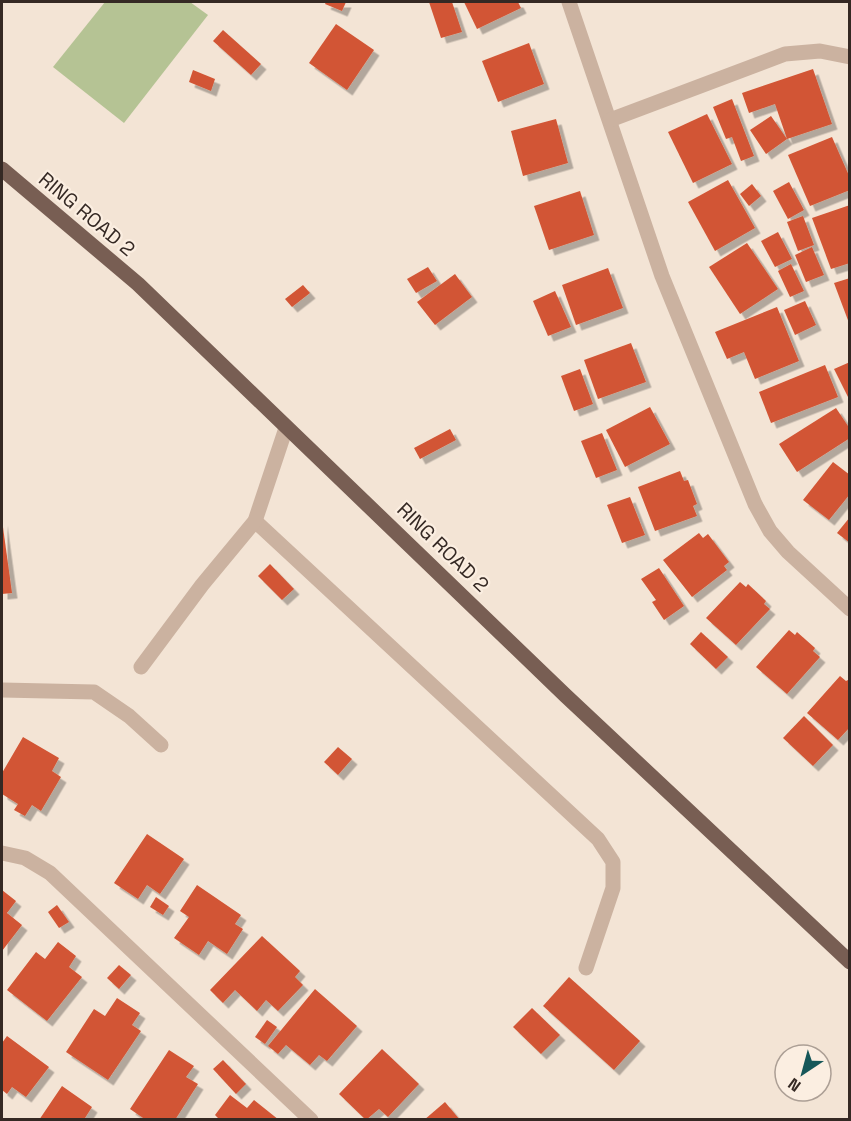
<svg xmlns="http://www.w3.org/2000/svg" width="851" height="1121" font-family="'Space Grotesk',sans-serif">
<defs>
<filter id="shadow"><feDropShadow dx="5.5" dy="5.5" stdDeviation="0" flood-color="#0004"/></filter>
</defs>
<rect width="100%" height="100%" fill="#f3e4d5"/>
<path fill="#b5c394" d="M105 2H190L208 15 124 123 53 67Z"/>
<g fill="#d25534" filter="url(#shadow)">
<path d="M326 2H346L342 11 325 4Z"/>
<path d="M429 2H452L462 32 441 38Z"/>
<path d="M464 2H518L521 8 477 29Z"/>
<path d="M336 24 374 50 347 90 309 63Z"/>
<path d="M223 30 261 64 251 75 213 41Z"/>
<path d="M529 43 544 84 498 102 482 61Z"/>
<path d="M813 69 832 124 787 139 766 154 750 130 771 116 787 139 775 104 749 113 742 93Z"/>
<path d="M193 70 215 79 211 91 189 82Z"/>
<path d="M732 99 754 156 741 161 732 137 726 139 713 107Z"/>
<path d="M707 114 732 164 693 183 668 132Z"/>
<path d="M556 119 568 163 523 176 511 131Z"/>
<path d="M832 137 850 178V190L810 206 788 155Z"/>
<path d="M728 180 755 228 715 251 688 202Z"/>
<path d="M789 182 804 210 788 219 773 191Z"/>
<path d="M752 184 761 196 749 206 740 194Z"/>
<path d="M580 191 594 235 549 250 534 206Z"/>
<path d="M850 205V263L831 269 812 218Z"/>
<path d="M803 216 814 245 798 251 787 222Z"/>
<path d="M778 232 792 259 775 267 761 241Z"/>
<path d="M747 243 778 289 740 314 709 267Z"/>
<path d="M812 247 824 275 806 282 795 255Z"/>
<path d="M791 264 804 291 790 297 778 271Z"/>
<path d="M428 267 437 281 416 293 407 279Z"/>
<path d="M608 268 623 308 576 325 562 285Z"/>
<path d="M455 274 472 297 435 325 417 302Z"/>
<path d="M850 278V323H849L834 283Z"/>
<path d="M303 285 310 293 292 307 285 299Z"/>
<path d="M555 291 571 327 548 336 533 301Z"/>
<path d="M805 301 816 325 795 335 784 310Z"/>
<path d="M777 307 799 361 755 379 744 352 727 359 715 332Z"/>
<path d="M631 343 646 382 598 399 584 360Z"/>
<path d="M850 362V401L834 369Z"/>
<path d="M825 365 838 397 771 423 759 392Z"/>
<path d="M580 369 593 404 574 411 561 376Z"/>
<path d="M650 407 670 444 625 467 606 430Z"/>
<path d="M836 408 850 429V438L797 472 779 444Z"/>
<path d="M450 429 456 440 420 459 414 448Z"/>
<path d="M602 433 617 470 596 478 581 441Z"/>
<path d="M833 462 850 475V494L829 520 803 500Z"/>
<path d="M680 471 684 481 688 480 697 504 693 506 697 516 655 531 638 487Z"/>
<path d="M630 497 645 535 622 543 607 505Z"/>
<path d="M850 517V543L837 533Z"/>
<path d="M2 520 12 593 2 594Z"/>
<path d="M699 533 703 538 708 534 729 562 724 566 727 570 692 597 663 560Z"/>
<path d="M270 564 294 589 282 600 258 576Z"/>
<path d="M659 568 684 606 664 620 652 602 656 600 641 579Z"/>
<path d="M740 582 746 587 748 584 766 601 764 604 770 609 736 645 706 618Z"/>
<path d="M789 630 795 635 797 632 815 648 813 651 820 657 787 694 756 667Z"/>
<path d="M701 632 728 657 716 669 690 644Z"/>
<path d="M840 676 846 681 850 679V727L838 740 807 713Z"/>
<path d="M804 716 833 745 813 766 783 738Z"/>
<path d="M23 737 59 758 52 771 61 777 41 811 32 805 25 816 14 810 18 804 2 794V773Z"/>
<path d="M338 747 352 759 338 775 324 762Z"/>
<path d="M147 834 184 859 160 894 147 885 138 899 114 883Z"/>
<path d="M197 885 241 915 235 924 243 929 227 954 208 941 199 955 174 938 189 917 180 911Z"/>
<path d="M2 890 16 901 7 913 22 925 2 951Z"/>
<path d="M156 897 169 906 163 915 150 907Z"/>
<path d="M57 905 69 922 59 928 48 912Z"/>
<path d="M262 936 300 971 295 977 303 985 278 1011 266 1000 257 1011 235 990 223 1003 210 990Z"/>
<path d="M58 942 76 956 69 967 82 977 47 1021 7 990 36 952 45 959Z"/>
<path d="M119 965 131 975 119 989 107 978Z"/>
<path d="M569 977 640 1041 614 1070 543 1006Z"/>
<path d="M315 989 357 1026 327 1061 319 1055 310 1065 286 1045 278 1054 268 1046Z"/>
<path d="M117 998 140 1013 132 1025 141 1031 108 1080 66 1052 94 1009 105 1016Z"/>
<path d="M532 1008 560 1035 541 1054 513 1027Z"/>
<path d="M267 1020 277 1027 265 1044 255 1037Z"/>
<path d="M7 1036 49 1067 26 1097 12 1087 7 1094 2 1090V1043Z"/>
<path d="M382 1049 419 1084 388 1117 379 1109 366 1120 339 1094Z"/>
<path d="M169 1050 194 1066 186 1077 198 1084 175 1120H146L130 1109Z"/>
<path d="M223 1060 246 1084 236 1094 213 1069Z"/>
<path d="M62 1086 92 1107 85 1118 87 1120H39Z"/>
<path d="M230 1095 247 1108 254 1100 279 1120H220L215 1115Z"/>
<path d="M445 1102 460 1120H424Z"/>
</g>
<g fill="none" stroke-linecap="round" stroke-linejoin="round">
<g stroke="#cbb2a0" stroke-width="15">
<path d="M569 2 662 276 755 504 770 531 788 552 850 609"/>
<path d="M610 120 785 54 820 51 850 57"/>
<path d="M255 521 598 839 613 862V888L586 968"/>
<path d="M141 667 202 585 255 521 286 428"/>
<path d="M2 690 94 692 129 716 161 745"/>
<path d="M2 853 25 858 50 873 311 1120"/>
</g>
<path stroke="#785e53" stroke-width="15" d="M2 169 138 284 566 696 850 962"/>
</g>
<g text-anchor="middle" dominant-baseline="central" stroke-width="4.5" stroke-linejoin="round" paint-order="stroke">
<g font-size="20" fill="#352924" stroke="#fbeee1">
<text transform="translate(87 214) rotate(40)">RING ROAD 2</text>
<text transform="translate(443 547) rotate(44)">RING ROAD 2</text>
</g>
</g>
<rect width="851" height="1121" fill="none" stroke="#352924" stroke-width="6"/>
<g transform="translate(803 1073) rotate(216)"><circle r="28" fill="#fbeee1" stroke="#ac9f95" stroke-width="1.5"/>
<path d="M0-4.5L10 22L0 15L-10 22Z" fill="#165759"/>
<text y="-9" font-size="16" font-weight="bold" text-anchor="middle" fill="#352924">N</text>
</g>
</svg>
